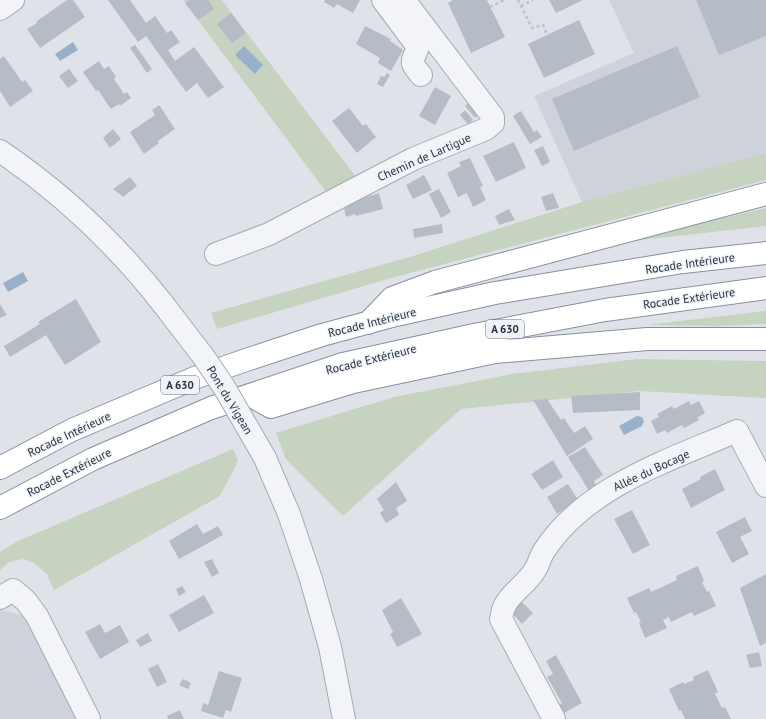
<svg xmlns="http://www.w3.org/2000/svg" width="766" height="719" font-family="'PT Sans',sans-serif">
<rect width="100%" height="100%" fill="#dfe3e9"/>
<g fill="#cdd2db">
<path d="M609 0H766V153L582 202 534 96 634 53Z"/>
<path d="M0 610 29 617 78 719H0Z"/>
</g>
<g fill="#c5d3c0">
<path d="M183 0H222L359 181 329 196Z"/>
<path d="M766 153V180L391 278 217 329 211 313 413 256 582 202Z"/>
<path d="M766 208V226L615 243Z"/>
<path d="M766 311V324L719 326 646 325Z"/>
<path d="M637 359 766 361V398L639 391 461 409 343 516 286 459 276 433 394 397 512 374Z"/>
<path d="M233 449 238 461 220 496 54 590 47 574 34 563 22 559 9 562 0 570V552L16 542Z"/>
</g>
<g fill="#99b0ca">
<path d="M73 42 78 50 60 61 55 54Z"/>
<path d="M244 46 263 65 255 74 235 55Z"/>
<path d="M23 272 28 281 8 292 3 283Z"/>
<path d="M637 416 642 417 644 421 642 426 624 435 619 426Z"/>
</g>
<g fill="#b6bcc6">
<path d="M67 0H73L85 17 40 48 27 29 37 23V21Z"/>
<path d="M108 0H130L146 23 155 16 167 33 171 30 180 42 168 50 175 61 194 47 224 87 208 98 197 83 186 92 146 36 138 42Z"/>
<path d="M190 0H208L214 9 198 20 185 3Z"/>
<path d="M325 0H360L353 13 337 4 334 8 324 2Z"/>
<path d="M453 0H487L505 37 471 53 448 3Z"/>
<path d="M549 0H583L556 13Z"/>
<path d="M696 0H766V36L719 55Z"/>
<path d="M231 13 246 33 232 43 217 24Z"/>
<path d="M579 20 595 54 544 78 528 44Z"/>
<path d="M365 26 391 39 390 41 403 50 391 71 378 63 380 58 356 44Z"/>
<path d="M135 45 152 69 147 73 130 48Z"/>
<path d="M677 46 700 97 574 151 552 99Z"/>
<path d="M4 56 22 82 25 80 33 91 10 107 0 91V59Z"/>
<path d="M99 61 104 69 109 66 116 77 114 79 124 94 127 92 131 98 120 106 119 104 111 109 98 90 96 91 83 72Z"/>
<path d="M69 69 78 81 68 88 59 76Z"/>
<path d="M387 73 390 75 383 87 377 84 381 76 384 77Z"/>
<path d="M435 87 451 96 435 125 419 116Z"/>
<path d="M471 101 481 113 475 118 465 106Z"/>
<path d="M159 105 175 129 158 141 159 143 144 154 130 132 155 115 152 110Z"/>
<path d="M349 108 363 126 366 124 376 137 357 153 332 121Z"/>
<path d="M465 110 473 120 468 124 460 115Z"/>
<path d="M521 111 534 132 537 130 542 137 530 144 513 116Z"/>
<path d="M113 129 121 139 110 148 103 138Z"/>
<path d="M514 142 526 168 496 182 483 156Z"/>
<path d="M543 146 550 162 542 166 534 150Z"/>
<path d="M470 158 483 186 480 187 486 200 473 207 467 193 458 197 447 173 461 166 459 162Z"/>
<path d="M424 175 432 190 413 199 406 185Z"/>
<path d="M130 177 137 186 123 197 113 189Z"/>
<path d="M439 189 451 212 441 218 429 194Z"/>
<path d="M379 193 383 209 356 216 355 214 346 217 343 204Z"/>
<path d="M553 193 559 208 546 211 541 197Z"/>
<path d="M509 209 515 220 499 225 495 216Z"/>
<path d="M442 224 443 233 414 238 413 229Z"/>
<path d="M76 299 101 342 65 365 46 335 10 357 4 346 40 324 38 322Z"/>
<path d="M0 304 7 315 0 318Z"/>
<path d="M640 392V410L573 413 571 396Z"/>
<path d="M547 399 561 420 564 418 574 433 585 426 593 439 567 456 533 400Z"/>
<path d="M689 401 691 405 699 401 705 413 697 418 699 420 684 428 682 425 667 433 665 430 657 434 651 421 659 417 657 414 672 406 674 409Z"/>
<path d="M585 447 603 475 594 481 598 489 591 494 568 457Z"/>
<path d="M553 460 563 477 542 490 531 474Z"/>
<path d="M715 469 725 490 691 508 682 489 701 479 700 477Z"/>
<path d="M396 482 407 501 396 508 399 515 386 523 380 513 384 510 377 499Z"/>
<path d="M568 484 578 500 557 514 547 497Z"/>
<path d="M632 510 650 545 633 554 614 519Z"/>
<path d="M745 517 752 531 740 537 749 554 732 563 716 532Z"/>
<path d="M197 524 203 534 218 526 223 535 179 559 169 541Z"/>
<path d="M212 559 219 573 212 577 204 562Z"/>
<path d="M698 566 704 581 702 582 707 592 709 591 716 606 694 616 692 612 671 622 669 617 663 620 667 628 645 638 639 623 641 622 636 612 634 613 627 598 649 588 651 592 677 580 676 576Z"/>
<path d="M766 574V643L760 646 740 588Z"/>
<path d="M182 586 186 592 179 596 176 589Z"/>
<path d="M204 595 214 613 179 632 169 615Z"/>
<path d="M401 598 422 634 397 647 390 634 393 632 382 610Z"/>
<path d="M522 602 533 613 522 624 511 612Z"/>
<path d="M100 624 105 633 120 625 129 642 100 659 85 632Z"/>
<path d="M148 633 152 641 140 647 136 640Z"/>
<path d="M759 652 762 666 750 668 746 655Z"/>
<path d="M556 655 582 703 564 713 559 705 562 703 547 677 553 674 546 661Z"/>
<path d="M158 664 167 682 157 687 148 669Z"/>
<path d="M708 670 718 692 715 694 722 708 725 707 731 719H685L681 710 679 711 669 689 683 682 684 684 694 680 693 677Z"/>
<path d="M219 671 242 678 231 712 226 710 223 718 201 711 203 703 208 705Z"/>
<path d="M183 679 191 683 188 689 179 685Z"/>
<path d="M180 710 184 719H168L167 716Z"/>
</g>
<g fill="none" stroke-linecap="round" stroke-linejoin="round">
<defs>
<g id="minor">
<path d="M383 0 418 47C412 63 409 61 421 75"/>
<path d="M0 9 13 0"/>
<path d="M0 151C62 193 117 245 163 304"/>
<path d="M216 254 269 234 413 159 486 129 493 123V117L404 0"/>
<path d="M265 458 289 514 311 579 330 647 344 719"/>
<path d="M0 598 13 590 26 601 37 616 89 719"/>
<path d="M554 719 501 619C502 616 502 611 504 607 510 593 527 584 535 570 539 564 540 557 544 551 586 486 670 460 737 431L766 486"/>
</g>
<g id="highway">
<path d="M368 323 392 298 435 282 766 194"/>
<path d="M250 395 271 407 353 382 495 352 647 339H766"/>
<path d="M0 468 72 430 197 377 249 359 322 335 396 315 495 293 683 262 766 253"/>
<path d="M0 508 93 459 211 408 343 364 474 335 605 310 766 288"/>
</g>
</defs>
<use href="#minor" stroke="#a4aab3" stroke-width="24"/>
<use href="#highway" stroke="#8690a0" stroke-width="24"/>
<g stroke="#bdc1c8" stroke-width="2.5" stroke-dasharray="3 3" stroke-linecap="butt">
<path d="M518 0 532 28 543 25 547 35"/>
<path d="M521 6 533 0"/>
<path d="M490 7 504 0"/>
</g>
<use href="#minor" stroke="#f2f4f7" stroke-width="22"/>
<use href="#highway" stroke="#fff" stroke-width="22"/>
<defs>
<path id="minor-bridge" d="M163 304 203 356 224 387 265 458"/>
</defs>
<use href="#minor-bridge" stroke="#a4aab3" stroke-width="24" stroke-linecap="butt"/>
<use href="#minor-bridge" stroke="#f2f4f7" stroke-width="22"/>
</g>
<g text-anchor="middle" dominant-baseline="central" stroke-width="3" stroke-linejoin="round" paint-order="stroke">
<g fill="#eff2f6" stroke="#636a77" stroke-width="1">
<rect x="486" y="320" width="38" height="18" rx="3"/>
<rect x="161" y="376" width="38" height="18" rx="3"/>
</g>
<g font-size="11" font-weight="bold" fill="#273041">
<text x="505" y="329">A 630</text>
<text x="180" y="385">A 630</text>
</g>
<g font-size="12" fill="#273041" stroke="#eff2f6">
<text transform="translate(424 157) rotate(-24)">Chemin de Lartigue</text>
<text transform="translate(690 263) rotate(-8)">Rocade Intérieure</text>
<text transform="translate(689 298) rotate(-8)">Rocade Extérieure</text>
<text transform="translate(372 322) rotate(-14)">Rocade Intérieure</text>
<text transform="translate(371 359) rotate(-14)">Rocade Extérieure</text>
<text transform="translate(230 400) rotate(59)">Pont du Vigean</text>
<text transform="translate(69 434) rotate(-25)">Rocade Intérieure</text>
<text transform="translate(651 470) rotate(-25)">Allée du Bocage</text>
<text transform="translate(69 472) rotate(-27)">Rocade Extérieure</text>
</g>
</g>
</svg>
